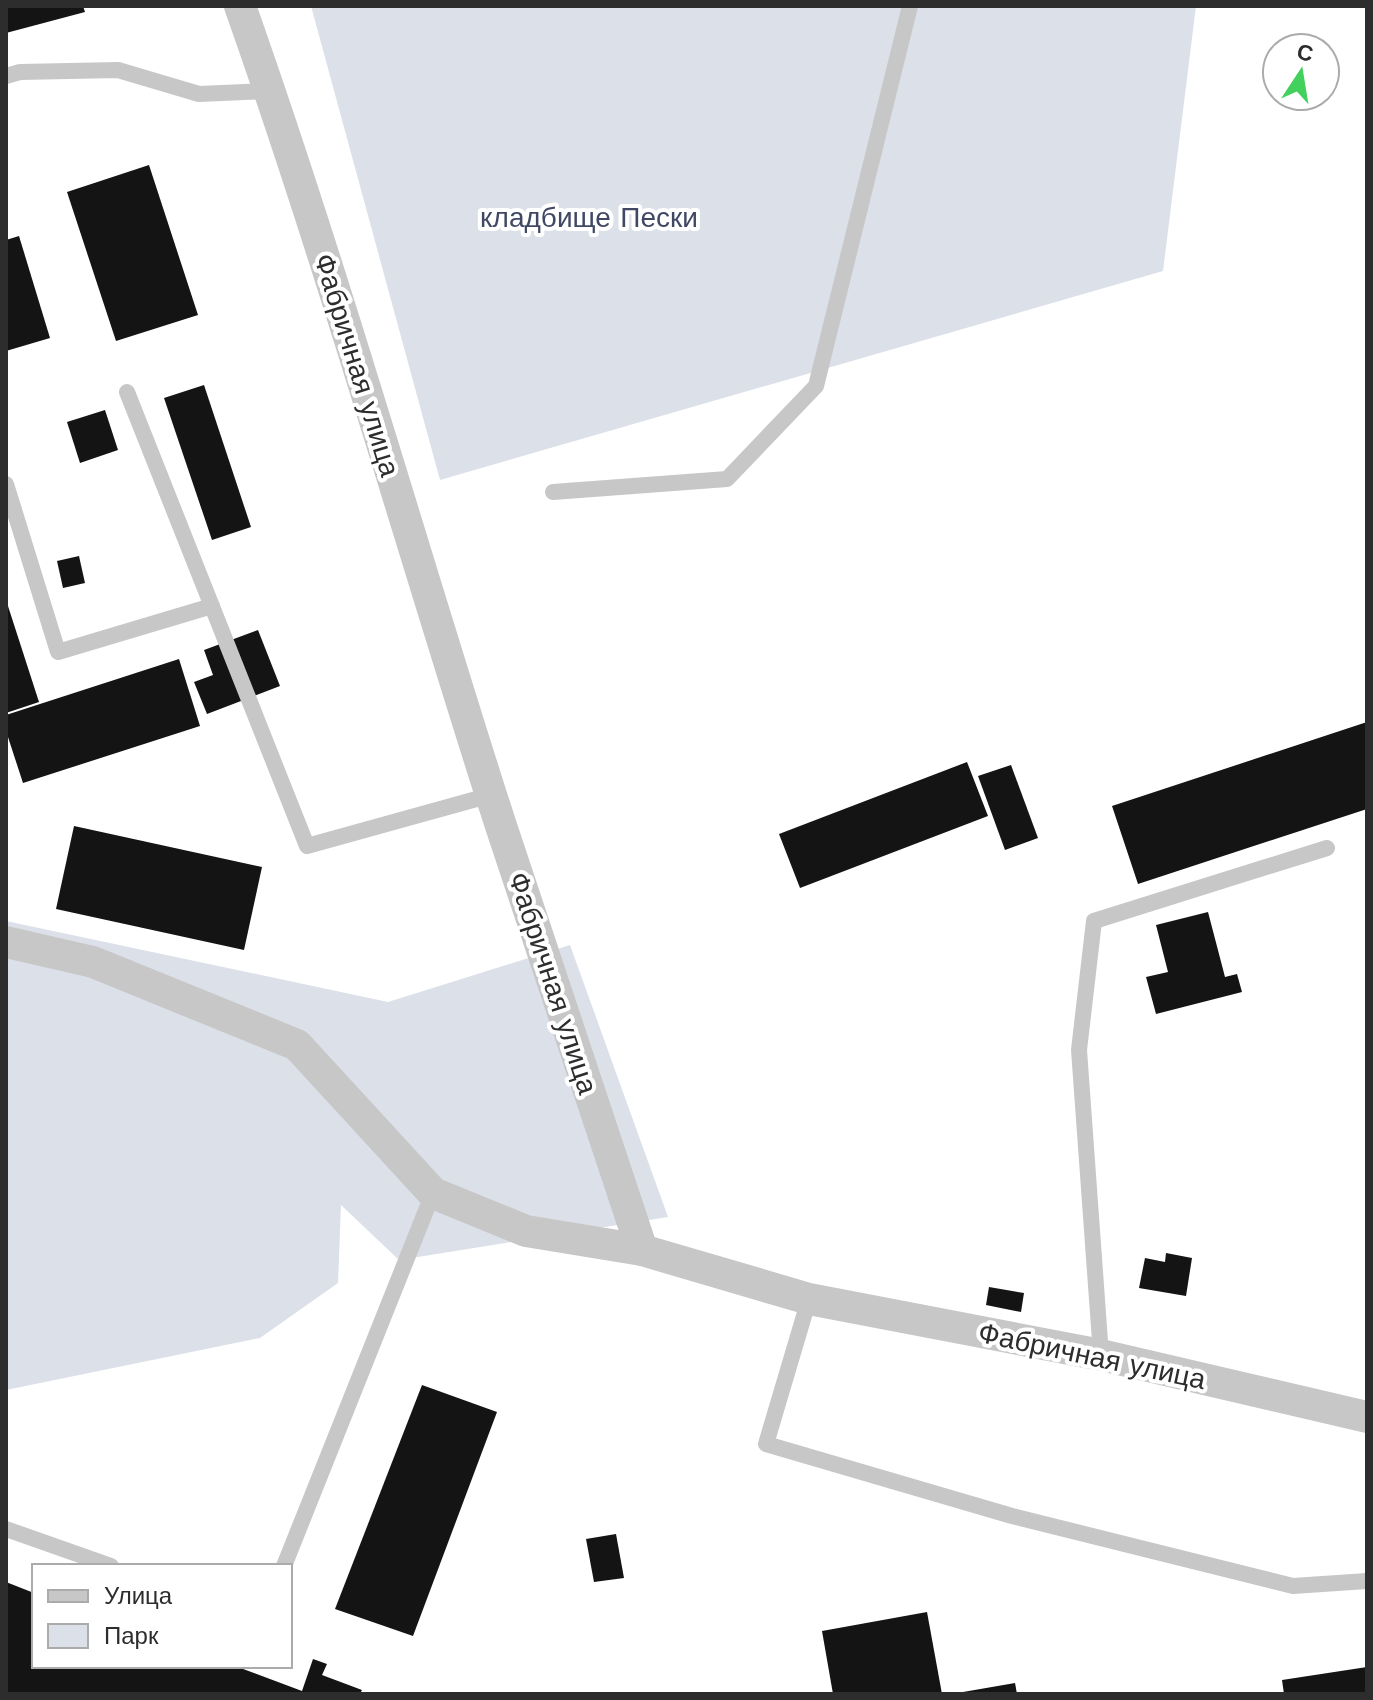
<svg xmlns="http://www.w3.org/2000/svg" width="1373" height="1700" font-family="'Work Sans',sans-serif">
<rect width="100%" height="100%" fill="#fff"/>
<g fill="#dce0e9">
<path d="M311 6H1196L1163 271 440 480Z"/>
<path d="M6 921 388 1002 570 945 668 1217 399 1260 341 1205 338 1283 260 1338 6 1390Z"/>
</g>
<g fill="#141414">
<path d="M6 6H83L85 12 6 33Z"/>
<path d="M149 165 198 315 116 341 67 192Z"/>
<path d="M19 236 50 338 6 351V240Z"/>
<path d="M204 385 251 527 212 540 164 398Z"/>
<path d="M105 410 118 450 80 463 67 422Z"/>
<path d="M79 556 85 583 63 588 57 561Z"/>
<path d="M7 603 39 702 6 713V604Z"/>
<path d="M258 630 280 686 207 714 194 682 213 675 204 650Z"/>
<path d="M179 659 200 726 23 783 6 731V715Z"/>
<path d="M1367 722V809L1138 884 1112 806Z"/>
<path d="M967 762 988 816 800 888 779 834Z"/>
<path d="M1011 765 1038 838 1005 850 978 776Z"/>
<path d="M74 826 262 867 244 950 56 909Z"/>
<path d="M1208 912 1225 977 1237 974 1242 992 1156 1014 1146 977 1168 972 1156 925Z"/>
<path d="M1166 1253 1192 1258 1186 1296 1139 1288 1145 1258 1165 1262Z"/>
<path d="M989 1287 1024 1293 1021 1312 986 1305Z"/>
<path d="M422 1385 497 1412 413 1636 335 1609Z"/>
<path d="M616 1534 624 1578 594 1582 586 1539Z"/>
<path d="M6 1582 34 1593V1666H235L302 1691 313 1659 327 1664 322 1675 362 1690 360 1694H6Z"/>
<path d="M927 1612 942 1694H833L822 1631Z"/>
<path d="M1367 1667V1694H1284L1282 1680Z"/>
<path d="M1015 1683 1017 1694H963V1692Z"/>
</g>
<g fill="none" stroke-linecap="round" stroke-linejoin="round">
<g stroke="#c7c7c7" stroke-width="16">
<path d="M6 76 20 72 118 70 199 94 270 91"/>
<path d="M127 392 307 846 491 795"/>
<path d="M6 484 58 652 212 606"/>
<path d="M553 492 727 479 816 386 910 6"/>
<path d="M809 1299 766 1444 1012 1516 1293 1586 1367 1581"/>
<path d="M1101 1355 1079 1050 1094 921 1327 848"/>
<path d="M6 1529 111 1566"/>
<path d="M284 1566 433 1193"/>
</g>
<g stroke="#c7c7c7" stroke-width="32">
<path d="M240 6C332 266 407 532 491 795 540 947 592 1098 642 1250"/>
<path d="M6 942 93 962 297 1045 433 1193 526 1231 642 1250 809 1299 1101 1355 1367 1417"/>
</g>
</g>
<g text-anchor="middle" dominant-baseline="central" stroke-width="8" stroke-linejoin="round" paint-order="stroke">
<g font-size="28" fill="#404864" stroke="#fff">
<text x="589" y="217">кладбище Пески</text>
</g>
<g font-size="28" fill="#2d2d2d" stroke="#fff">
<text transform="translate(357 365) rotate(73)">Фабричная улица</text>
<text transform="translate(553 983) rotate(72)">Фабричная улица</text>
<text transform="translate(1092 1356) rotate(12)">Фабричная улица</text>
</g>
</g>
<rect width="1373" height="1700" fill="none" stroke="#2d2d2d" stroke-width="16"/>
<rect x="32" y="1564" width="260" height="104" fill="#ffffff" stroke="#ababab" stroke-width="2"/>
<rect x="48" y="1590" width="40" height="12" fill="#c7c7c7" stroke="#ababab" stroke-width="2"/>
<text x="104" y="1604" font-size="24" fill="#2d2d2d">Улица</text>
<rect x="48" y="1624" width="40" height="24" fill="#dce0e9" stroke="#ababab" stroke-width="2"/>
<text x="104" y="1644" font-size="24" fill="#2d2d2d">Парк</text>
<g transform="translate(1301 72) rotate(12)"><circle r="38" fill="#ffffff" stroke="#ababab" stroke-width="2"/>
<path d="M0-6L14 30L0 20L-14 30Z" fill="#42d15c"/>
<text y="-12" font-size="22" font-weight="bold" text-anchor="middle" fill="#2d2d2d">С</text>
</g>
</svg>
